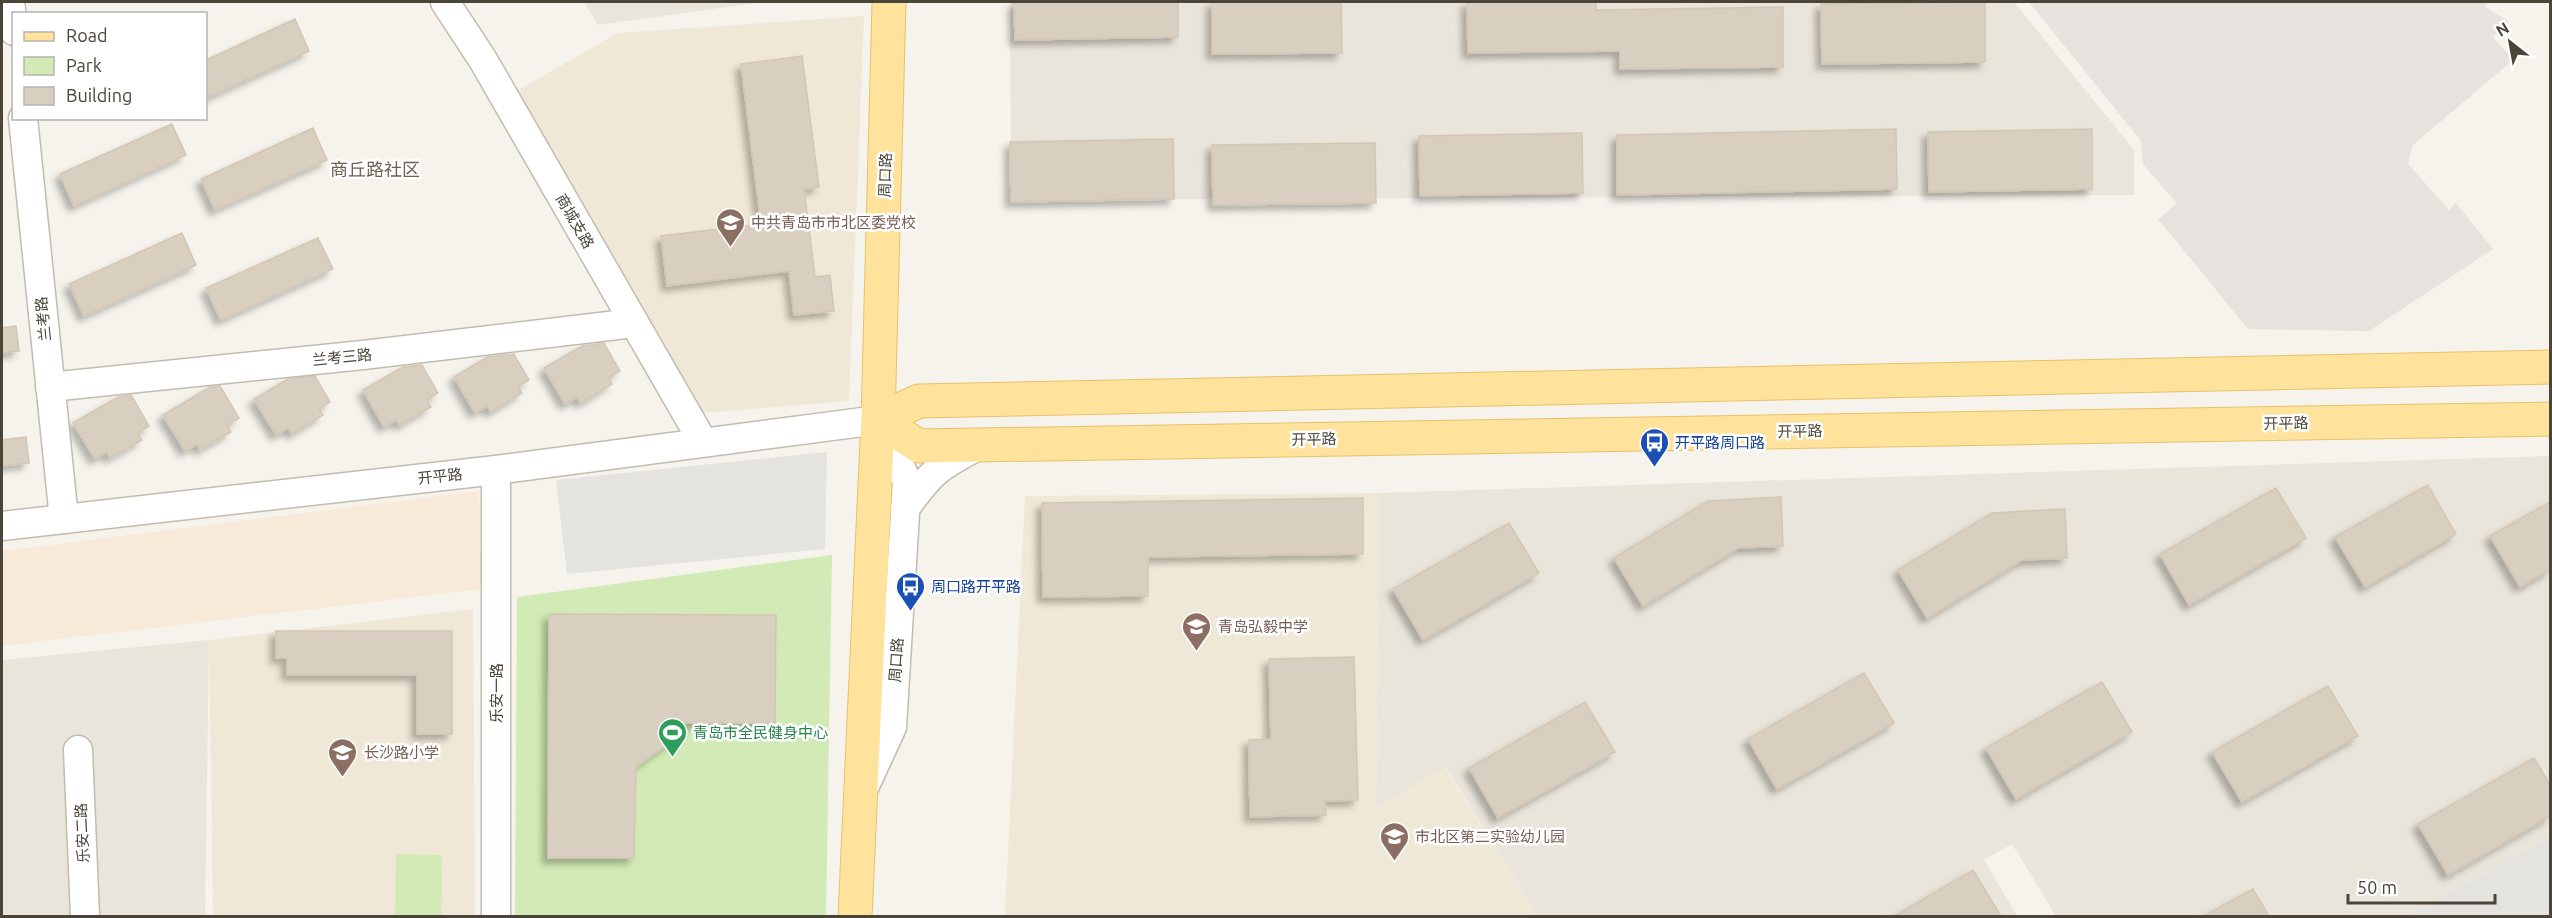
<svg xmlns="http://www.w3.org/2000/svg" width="2552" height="918" font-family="Ubuntu,'Noto Sans SC',sans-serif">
<defs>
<filter id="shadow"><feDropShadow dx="-5.5" dy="5.5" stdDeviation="3" flood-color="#0004"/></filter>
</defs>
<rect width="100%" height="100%" fill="#f6f3ec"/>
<g fill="#eae5da">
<path d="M584 2H763L598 25Z"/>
<path d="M1010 2H2014L2134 150V195L1011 200Z"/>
<path d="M2550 456V838L2407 916H2056L2012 844 1984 860 2017 916H1537L1446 767 1376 808 1379 493Z"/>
<path d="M209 640 205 916H2V660Z"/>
</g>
<path fill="#f7ead8" d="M479 491 482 589 2 646V551Z"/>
<path fill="#e6e2dd" d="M2029 2H2488L2485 7 2508 21 2493 37 2513 60 2413 145 2408 164 2449 210 2456 203 2493 249 2369 331 2248 329 2158 219 2177 204 2143 164 2141 141Z"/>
<g fill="#efe8d6">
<path d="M864 16 849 401 703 413 513 93 618 33Z"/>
<path d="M1379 493 1376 807 1445 767 1537 916H1005L1025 496Z"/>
<path d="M473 609 475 916H213L209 640Z"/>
</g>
<g fill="#d2eab5">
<path d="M832 555 826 916H515L517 597Z"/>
<path d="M396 854 442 855 441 916H395Z"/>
</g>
<g fill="#e5e3e0">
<path d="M827 452 825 549 567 574 556 480Z"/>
<path d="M2550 838V916H2407Z"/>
</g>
<g fill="#d8cfc1" stroke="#d3c7b4" stroke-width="1.5" filter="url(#shadow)">
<path d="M1014 2H1178V37L1015 40Z"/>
<path d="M1212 2H1341L1342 53 1212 54Z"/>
<path d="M1467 2H1596V10L1783 7V67L1620 69V51L1468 53Z"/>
<path d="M1985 2V62L1822 64 1821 4Z"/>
<path d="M295 19 309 51 206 98V60Z"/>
<path d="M802 56 819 187 804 189 815 277 830 275 834 311 794 315 789 271 667 286 661 236 761 224 741 64Z"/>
<path d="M172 124 186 155 74 206 60 174Z"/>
<path d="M313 128 327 160 215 210 201 179Z"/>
<path d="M1896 129 1897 189 1617 195V135Z"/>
<path d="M2092 129V189L1929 192 1928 132Z"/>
<path d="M1582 133 1583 193 1420 196 1419 136Z"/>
<path d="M1173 139 1174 199 1011 202 1010 142Z"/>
<path d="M1375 143 1376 203 1213 205 1212 145Z"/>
<path d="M182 233 196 265 84 316 69 284Z"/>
<path d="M318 238 333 269 221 320 206 288Z"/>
<path d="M16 326 19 351 2 353V328Z"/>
<path d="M604 343 620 371 608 378 612 384 581 403 578 397 565 404 544 368 582 346Z"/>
<path d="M514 354 529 380 518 386 522 393 491 412 487 406 475 413 454 377 487 357Z"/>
<path d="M422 365 438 393 427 400 431 407 400 425 396 420 384 427 363 390 403 367Z"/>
<path d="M315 376 330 402 319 409 323 415 292 434 288 428 276 435 254 399 288 379Z"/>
<path d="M220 386 239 418 227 425 231 432 200 450 197 444 185 451 163 415 210 387Z"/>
<path d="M131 395 149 426 138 433 142 440 110 458 107 452 95 459 73 423 118 397Z"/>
<path d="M26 437 29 463 2 466V440Z"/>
<path d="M2428 485 2456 534 2365 587 2335 537Z"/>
<path d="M2276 488 2306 538 2189 605 2160 554Z"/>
<path d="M1781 497 1783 546 1738 548 1643 606 1614 558 1708 501Z"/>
<path d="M1363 498V554L1148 557V596L1043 597 1042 503Z"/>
<path d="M2550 502V570L2520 587 2490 536Z"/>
<path d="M2065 509 2067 558 2022 560 1927 618 1898 570 1992 513Z"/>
<path d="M1509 523 1539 573 1423 640 1393 589Z"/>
<path d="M549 614 776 615 775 723H684L683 733 636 767 634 858H548Z"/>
<path d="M276 631H452V734H417V675H287V658H276Z"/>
<path d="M1354 657 1358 800 1325 801 1326 815 1250 817 1249 740 1271 739 1269 659Z"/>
<path d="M1864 673 1894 723 1777 789 1748 739Z"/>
<path d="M2102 682 2132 732 2016 799 1986 748Z"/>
<path d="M2328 686 2358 736 2242 802 2212 752Z"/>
<path d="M1585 702 1615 752 1498 818 1469 768Z"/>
<path d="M2534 758 2550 785V816L2448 875 2418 824Z"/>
<path d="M1973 870 2001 916H1895Z"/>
<path d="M2253 889 2269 916H2204Z"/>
</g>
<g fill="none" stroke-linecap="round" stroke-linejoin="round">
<defs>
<g id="minor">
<path d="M10 2 14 31"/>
<path d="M445 2 483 60 703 442"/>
<path d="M23 118 64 519"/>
<path d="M50 387 363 355 634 323"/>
<path d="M905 509C931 471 941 465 980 445"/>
<path d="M2 526 496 470 878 420 907 481 892 727 863 790"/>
<path d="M78 750 85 916"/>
<path d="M496 916V470"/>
</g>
<g id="major">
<path d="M878 420 919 446 2550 419"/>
<path d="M878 420 919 401 2550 367"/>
<path d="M855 916 878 420 889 2"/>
</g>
</defs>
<use href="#minor" stroke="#c2bbae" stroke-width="31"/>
<use href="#major" stroke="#e6c16a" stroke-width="35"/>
<use href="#minor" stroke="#fff" stroke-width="28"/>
<use href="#major" stroke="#ffe39c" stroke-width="33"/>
</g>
<defs>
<symbol id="university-pin" viewBox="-11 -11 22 30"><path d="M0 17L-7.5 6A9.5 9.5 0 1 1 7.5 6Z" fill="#8d6e63" stroke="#fff"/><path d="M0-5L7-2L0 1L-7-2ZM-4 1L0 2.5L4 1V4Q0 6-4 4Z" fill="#fff"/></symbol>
<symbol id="bus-pin" viewBox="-11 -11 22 30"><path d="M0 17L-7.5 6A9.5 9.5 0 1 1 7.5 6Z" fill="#1a4fb4" stroke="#fff"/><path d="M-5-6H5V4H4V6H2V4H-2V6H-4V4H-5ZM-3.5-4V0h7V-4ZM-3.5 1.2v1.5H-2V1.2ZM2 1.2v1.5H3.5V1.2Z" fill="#fff"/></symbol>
<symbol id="school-pin" viewBox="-11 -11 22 30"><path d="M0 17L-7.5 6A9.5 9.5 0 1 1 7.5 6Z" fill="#8d6e63" stroke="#fff"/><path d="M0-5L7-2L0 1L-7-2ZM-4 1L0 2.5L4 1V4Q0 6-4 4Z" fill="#fff"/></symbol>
<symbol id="stadium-pin" viewBox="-11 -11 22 30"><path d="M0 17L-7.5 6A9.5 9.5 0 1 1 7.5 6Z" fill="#2e9e5b" stroke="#fff"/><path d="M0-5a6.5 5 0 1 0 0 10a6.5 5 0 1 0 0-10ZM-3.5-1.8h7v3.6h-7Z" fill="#fff"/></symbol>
</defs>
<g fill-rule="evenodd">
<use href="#university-pin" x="714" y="206" width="33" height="45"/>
<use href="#bus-pin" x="1638" y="426" width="33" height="45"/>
<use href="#bus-pin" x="894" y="570" width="33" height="45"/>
<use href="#school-pin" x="1180" y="610" width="33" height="45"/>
<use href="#stadium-pin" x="656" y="716" width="33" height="45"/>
<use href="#school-pin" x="326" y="736" width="33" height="45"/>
<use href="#school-pin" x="1378" y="820" width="33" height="45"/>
</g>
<g text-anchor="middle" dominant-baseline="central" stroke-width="5" stroke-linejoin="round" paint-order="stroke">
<g font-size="15" fill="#4b4439" stroke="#fff">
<text transform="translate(885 175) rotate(-88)">周口路</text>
<text transform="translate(575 221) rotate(60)">商城支路</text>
<text transform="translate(43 319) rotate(-96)">兰考路</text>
<text transform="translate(342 357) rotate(-6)">兰考三路</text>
<text transform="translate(2286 423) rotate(-1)">开平路</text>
<text transform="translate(1800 431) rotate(-1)">开平路</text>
<text transform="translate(1314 439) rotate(-1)">开平路</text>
<text transform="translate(440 476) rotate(-6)">开平路</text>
<text transform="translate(896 660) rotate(-86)">周口路</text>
<text transform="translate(496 693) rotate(-90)">乐安一路</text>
<text transform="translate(82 833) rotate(-93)">乐安二路</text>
</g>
<g font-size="15" fill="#785e54" stroke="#fff" text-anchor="start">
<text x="751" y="222">中共青岛市市北区委党校</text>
<text x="1218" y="626">青岛弘毅中学</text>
<text x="364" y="752">长沙路小学</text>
<text x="1415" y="836">市北区第二实验幼儿园</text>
</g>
<g font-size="15" fill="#164399" stroke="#fff" text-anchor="start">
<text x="1675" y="442">开平路周口路</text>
<text x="931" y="586">周口路开平路</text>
</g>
<g font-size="15" fill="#27864d" stroke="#fff" text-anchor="start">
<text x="693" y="732">青岛市全民健身中心</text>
</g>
<g font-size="18" fill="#6e6250" stroke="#fff">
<text x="375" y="169">商丘路社区</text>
</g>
</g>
<rect width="2552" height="918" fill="none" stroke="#4b4439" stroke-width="6"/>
<rect x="12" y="12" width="195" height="108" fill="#ffffff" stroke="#b7b4b0" stroke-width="1.5"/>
<rect x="24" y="32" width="30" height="9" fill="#ffe39c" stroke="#b7b4b0" stroke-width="1.5"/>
<text x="66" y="42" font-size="18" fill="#4b4439">Road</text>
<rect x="24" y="57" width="30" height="18" fill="#d2eab5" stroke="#b7b4b0" stroke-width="1.5"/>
<text x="66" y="72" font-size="18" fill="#4b4439">Park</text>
<rect x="24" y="87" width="30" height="18" fill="#d8cfc1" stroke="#b7b4b0" stroke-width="1.5"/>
<text x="66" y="102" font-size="18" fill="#4b4439">Building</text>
<g transform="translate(2510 42) rotate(329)" stroke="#ffffff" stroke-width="4.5" paint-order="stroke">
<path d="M0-4.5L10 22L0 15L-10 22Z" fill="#4b4439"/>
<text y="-9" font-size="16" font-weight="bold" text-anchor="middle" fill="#4b4439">N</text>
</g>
<path d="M2348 894v9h147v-9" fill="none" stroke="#4b4439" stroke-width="3"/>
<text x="2357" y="894" font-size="18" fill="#4b4439" stroke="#ffffff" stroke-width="4.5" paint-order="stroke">50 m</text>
</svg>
